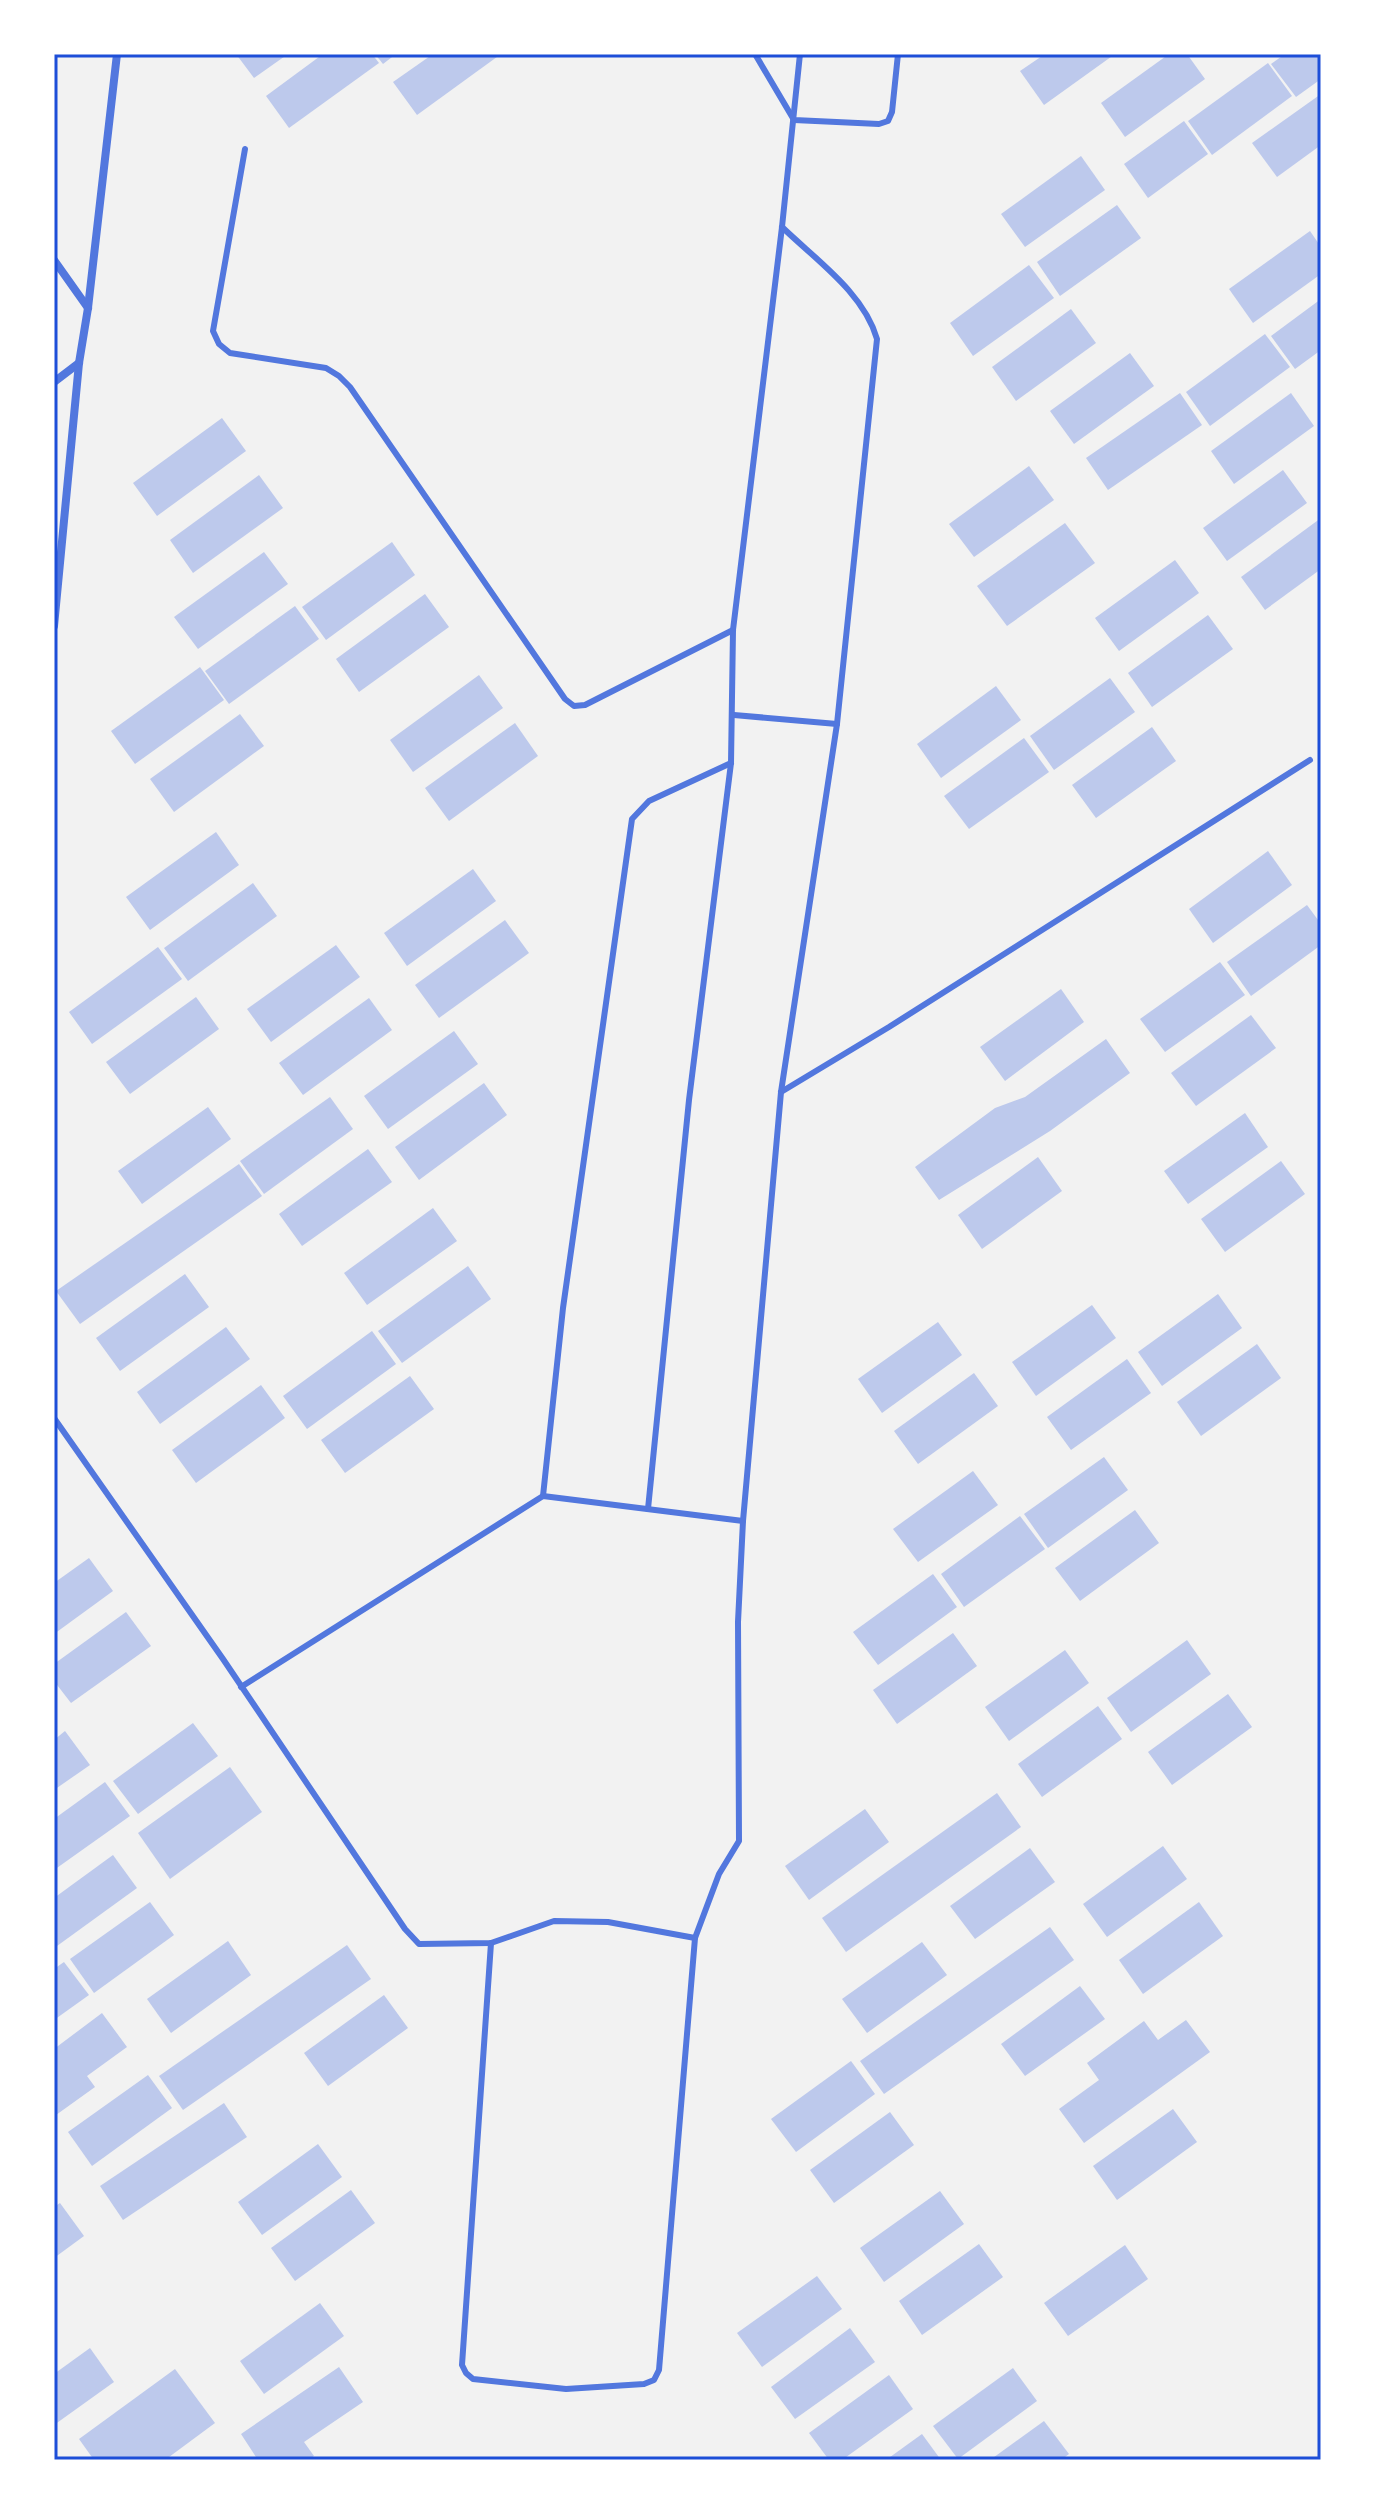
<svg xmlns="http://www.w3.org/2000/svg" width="1375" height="2514" font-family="'PT Sans',sans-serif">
<rect width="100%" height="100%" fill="#f2f2f2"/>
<g fill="#bdc9ec">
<path d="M236 54H288L254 78Z"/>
<path d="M323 54H372L379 63 289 128 266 96Z"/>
<path d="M375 54H396L383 64Z"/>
<path d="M433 54H501L417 115 393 82Z"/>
<path d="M1045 54H1115L1044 105 1020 71Z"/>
<path d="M1169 54H1187L1205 79 1125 137 1101 103Z"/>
<path d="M1285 54H1321V79L1296 97 1271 64Z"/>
<path d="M1268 63 1292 96 1212 155 1188 121Z"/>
<path d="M1321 94V145L1277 177 1252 143Z"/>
<path d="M1184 121 1208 154 1148 198 1124 164Z"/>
<path d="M1081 156 1105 190 1025 247 1001 214Z"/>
<path d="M1117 205 1141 238 1060 296 1037 262Z"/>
<path d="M1310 231 1321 247V274L1253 323 1229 289Z"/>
<path d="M1029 265 1054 298 973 356 950 323Z"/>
<path d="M1321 299V350L1295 369 1271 336Z"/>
<path d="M1071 309 1096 343 1016 401 992 367Z"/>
<path d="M1265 334 1290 367 1210 426 1186 392Z"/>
<path d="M1130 353 1154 386 1074 444 1050 411Z"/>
<path d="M1180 393 1202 425 1108 490 1086 458Z"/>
<path d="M1291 393 1314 426 1234 484 1211 451Z"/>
<path d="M222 418 246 451 157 516 133 483Z"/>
<path d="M1029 466 1054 500 974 557 949 524Z"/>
<path d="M1283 470 1307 503 1227 561 1203 528Z"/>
<path d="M259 475 283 508 193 573 170 540Z"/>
<path d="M1321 518V569L1265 610 1241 577Z"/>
<path d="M1065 523 1095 563 1007 626 977 586Z"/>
<path d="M392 542 415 575 326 640 302 607Z"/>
<path d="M264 552 288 584 198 649 174 617Z"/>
<path d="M1175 560 1199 593 1119 651 1095 618Z"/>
<path d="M425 594 449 627 359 692 336 659Z"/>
<path d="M295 606 319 639 229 704 205 671Z"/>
<path d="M1208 615 1233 649 1152 707 1128 673Z"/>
<path d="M200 667 224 700 135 764 111 731Z"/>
<path d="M479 675 503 708 413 772 390 740Z"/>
<path d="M1110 678 1135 712 1054 770 1030 736Z"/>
<path d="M996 686 1021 720 941 778 917 744Z"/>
<path d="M240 714 264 746 174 812 150 779Z"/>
<path d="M515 723 538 756 449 821 425 788Z"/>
<path d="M1152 727 1176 761 1096 818 1072 785Z"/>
<path d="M1024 738 1049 772 969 829 944 796Z"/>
<path d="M216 832 239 865 150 930 126 897Z"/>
<path d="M1268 851 1292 885 1213 943 1189 909Z"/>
<path d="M473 869 496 901 407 966 384 933Z"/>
<path d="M253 883 277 916 188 981 164 948Z"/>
<path d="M1307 905 1321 924V945L1251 996 1227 962Z"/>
<path d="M505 920 529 953 439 1018 415 985Z"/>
<path d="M336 945 360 977 271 1042 247 1009Z"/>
<path d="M158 947 182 979 92 1044 69 1012Z"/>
<path d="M1220 962 1245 995 1165 1052 1140 1019Z"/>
<path d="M1061 989 1084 1022 1005 1081 980 1047Z"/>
<path d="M196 997 219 1029 130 1094 106 1062Z"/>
<path d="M369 998 392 1030 303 1095 279 1063Z"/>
<path d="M1251 1015 1276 1048 1196 1106 1171 1073Z"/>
<path d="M454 1031 478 1064 388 1129 364 1096Z"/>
<path d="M1106 1039 1130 1073 1050 1131 939 1200 915 1167 995 1108 1025 1097Z"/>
<path d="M484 1083 507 1115 419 1180 395 1147Z"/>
<path d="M330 1097 353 1129 264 1194 240 1161Z"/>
<path d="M208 1107 231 1139 142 1204 118 1171Z"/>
<path d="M1245 1113 1268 1147 1188 1204 1164 1171Z"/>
<path d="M368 1149 392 1182 302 1246 279 1214Z"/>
<path d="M1038 1157 1062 1191 982 1249 958 1215Z"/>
<path d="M1281 1161 1305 1194 1225 1252 1201 1219Z"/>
<path d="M239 1164 262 1196 80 1324 56 1291Z"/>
<path d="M433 1208 457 1241 367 1305 344 1273Z"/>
<path d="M468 1266 491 1299 402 1363 378 1331Z"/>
<path d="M185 1274 209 1307 120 1371 96 1338Z"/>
<path d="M1218 1294 1242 1328 1162 1386 1138 1352Z"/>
<path d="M1092 1305 1116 1338 1036 1396 1012 1362Z"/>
<path d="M938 1322 962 1355 882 1413 858 1379Z"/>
<path d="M226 1327 250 1359 160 1424 137 1392Z"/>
<path d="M372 1331 396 1364 307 1429 283 1396Z"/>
<path d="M1257 1344 1281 1378 1201 1436 1177 1402Z"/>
<path d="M1127 1359 1151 1393 1071 1450 1047 1417Z"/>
<path d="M974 1373 998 1406 918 1464 894 1431Z"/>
<path d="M410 1376 434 1409 345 1473 321 1440Z"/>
<path d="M261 1385 285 1418 196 1483 172 1450Z"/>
<path d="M1104 1457 1128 1490 1048 1548 1024 1514Z"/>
<path d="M973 1471 998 1505 918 1562 893 1529Z"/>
<path d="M1135 1510 1159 1543 1080 1601 1055 1568Z"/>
<path d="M1020 1516 1045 1549 964 1607 941 1574Z"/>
<path d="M89 1558 113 1591 54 1634V1583Z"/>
<path d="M933 1574 957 1607 878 1665 853 1632Z"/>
<path d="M126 1612 151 1646 71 1703 54 1681V1664Z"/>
<path d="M953 1633 977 1666 897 1724 873 1690Z"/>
<path d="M1187 1640 1211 1674 1131 1732 1107 1698Z"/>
<path d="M1065 1650 1089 1683 1009 1741 985 1707Z"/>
<path d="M1228 1694 1252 1727 1172 1785 1148 1752Z"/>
<path d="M1098 1706 1122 1739 1042 1797 1018 1764Z"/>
<path d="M193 1723 218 1756 138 1814 113 1781Z"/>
<path d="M65 1731 90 1765 54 1790V1740Z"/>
<path d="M230 1767 262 1812 170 1879 138 1833Z"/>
<path d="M105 1782 130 1816 54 1870V1819Z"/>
<path d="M997 1793 1021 1827 846 1952 822 1918Z"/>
<path d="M865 1809 889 1842 809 1900 785 1866Z"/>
<path d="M1163 1846 1187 1879 1107 1937 1083 1904Z"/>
<path d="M1030 1848 1055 1882 975 1939 950 1906Z"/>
<path d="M113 1855 137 1888 57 1946 54 1942V1898Z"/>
<path d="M150 1902 174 1935 94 1993 70 1959Z"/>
<path d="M1199 1902 1223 1936 1143 1994 1119 1960Z"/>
<path d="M1050 1927 1074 1960 884 2094 860 2061Z"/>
<path d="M228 1941 251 1975 171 2033 147 1999Z"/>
<path d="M922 1942 947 1975 867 2033 842 1999Z"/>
<path d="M347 1945 371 1979 183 2110 159 2076Z"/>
<path d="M64 1962 89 1995 54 2020V1969Z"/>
<path d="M1080 1986 1105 2019 1025 2076 1001 2044Z"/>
<path d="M384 1995 408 2028 328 2086 304 2053Z"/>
<path d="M102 2013 127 2047 87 2076 95 2087 56 2115 54 2049Z"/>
<path d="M1186 2020 1210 2052 1084 2143 1059 2109 1099 2080 1087 2063 1144 2021 1158 2040Z"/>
<path d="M851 2061 875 2094 796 2152 771 2119Z"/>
<path d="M148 2075 172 2108 92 2166 68 2132Z"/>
<path d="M224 2103 247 2137 123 2220 100 2186Z"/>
<path d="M1173 2109 1197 2142 1117 2200 1093 2166Z"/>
<path d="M890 2112 914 2145 834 2203 810 2170Z"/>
<path d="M318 2144 342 2177 262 2235 238 2202Z"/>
<path d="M351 2190 375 2223 295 2281 271 2248Z"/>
<path d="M940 2191 964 2224 884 2282 860 2248Z"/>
<path d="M60 2203 84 2236 54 2258V2207Z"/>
<path d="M979 2244 1003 2277 922 2335 899 2301Z"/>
<path d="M1125 2245 1148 2279 1068 2336 1044 2303Z"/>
<path d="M817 2276 842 2309 762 2367 737 2333Z"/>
<path d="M320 2303 344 2336 264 2394 240 2361Z"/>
<path d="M850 2328 875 2362 795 2419 771 2387Z"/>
<path d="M90 2348 114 2382 54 2425V2374Z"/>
<path d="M339 2367 363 2402 304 2442 314 2456 308 2460H258L241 2434Z"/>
<path d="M1013 2368 1037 2401 958 2459 933 2426Z"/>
<path d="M175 2369 215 2423 165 2460H94L79 2439Z"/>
<path d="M889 2375 913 2409 842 2460H829L809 2433Z"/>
<path d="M1044 2421 1069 2454 1061 2460H990Z"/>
<path d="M922 2434 941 2460H886Z"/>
</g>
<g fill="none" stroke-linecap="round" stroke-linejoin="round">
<g stroke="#5277de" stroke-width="6">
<path d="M755 54 794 120 879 124 888 121 892 112 898 54"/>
<path d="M245 149 213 331 219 344 230 353 326 368 339 376 350 387 565 699 574 706 585 705 733 630"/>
<path d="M734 715 837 724"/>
<path d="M781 1092 889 1027 1310 760"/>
<path d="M54 1418 223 1659 405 1929 419 1944 491 1943 554 1921 608 1922 695 1938"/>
<path d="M543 1496 563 1308 632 819 649 801 731 763"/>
<path d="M648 1509 689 1100 731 763 733 630 782 227 800 54"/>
<path d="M241 1687 543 1496 743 1521"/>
<path d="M491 1943 462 2365 466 2373 473 2379 566 2389 644 2384 654 2380 659 2370 695 1938 719 1874 739 1841 738 1622 743 1521 781 1092 837 724 877 339C864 293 816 260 782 227"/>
</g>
<g stroke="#5277de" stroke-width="8">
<path d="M54 260 88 308"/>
<path d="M54 382 79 363"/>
<path d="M54 626 79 363 88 308 117 54"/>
</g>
</g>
<rect width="1375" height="2514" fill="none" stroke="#ffffff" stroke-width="112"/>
<rect x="56" y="56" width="1263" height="2402" fill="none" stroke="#1d4ed8" stroke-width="3"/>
</svg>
